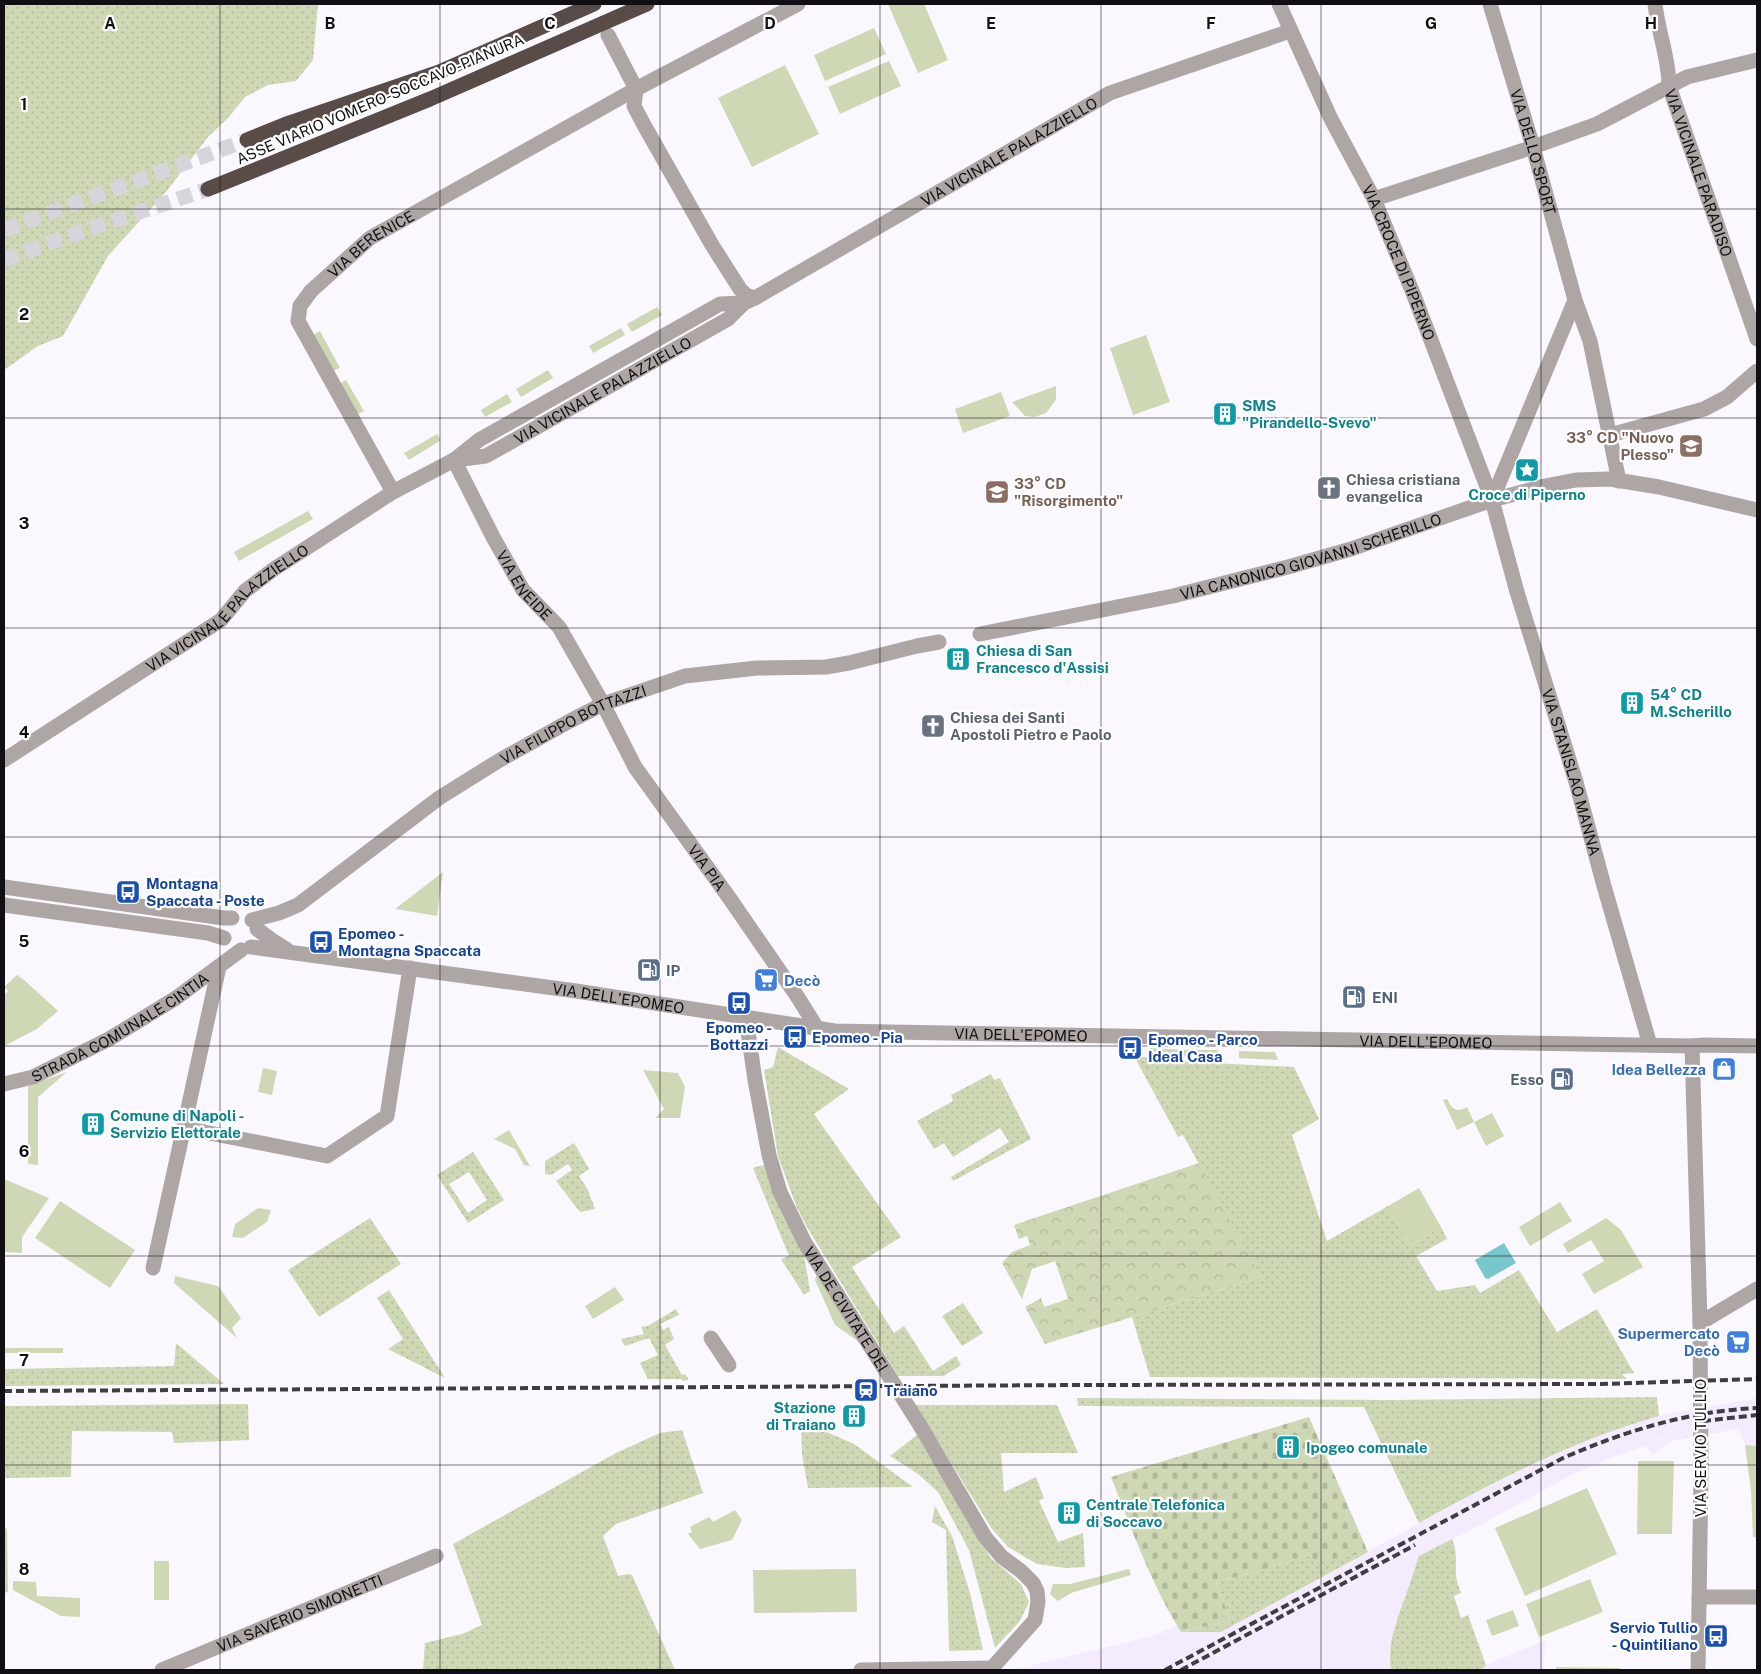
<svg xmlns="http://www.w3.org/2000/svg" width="1761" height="1674" font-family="'Public Sans',sans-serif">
<defs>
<pattern id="grass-dots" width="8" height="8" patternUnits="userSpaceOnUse" patternTransform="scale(1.25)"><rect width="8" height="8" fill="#ced8b4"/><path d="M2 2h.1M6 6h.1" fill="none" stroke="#b0b89a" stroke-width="1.8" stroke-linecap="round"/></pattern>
<pattern id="forest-crowns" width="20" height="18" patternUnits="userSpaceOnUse" patternTransform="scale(1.25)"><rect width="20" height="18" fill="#ced8b4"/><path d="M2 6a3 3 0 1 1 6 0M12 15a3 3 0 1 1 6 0" fill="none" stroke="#b0b89a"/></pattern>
<pattern id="cemetery-stones" width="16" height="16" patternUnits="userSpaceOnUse" patternTransform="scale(1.25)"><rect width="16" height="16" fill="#ced8b4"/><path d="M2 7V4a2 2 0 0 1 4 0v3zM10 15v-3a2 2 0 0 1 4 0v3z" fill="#b0b89a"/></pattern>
</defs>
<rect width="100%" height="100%" fill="#fbf7ff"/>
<g fill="#f5ebff">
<path d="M1757 1398V1446L1745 1445 1738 1429 1671 1441 1653 1456 1646 1446 1613 1457 1571 1475 1486 1522 1420 1556 1395 1622 1390 1646 1389 1657 1391 1670H1013L1156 1635 1177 1625 1181 1632H1221L1436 1514 1530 1464 1588 1440 1634 1423 1666 1414Z"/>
<path d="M1545 1640 1544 1670H1481L1486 1665Z"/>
</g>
<g fill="url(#grass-dots)" fill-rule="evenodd">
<path d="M4 4H318L313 60 296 81 268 85 245 97 228 118 208 137 166 192 108 256 63 336 38 346 4 370Z"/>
<path d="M778 1047 849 1089 814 1114 901 1237 852 1267 894 1333 904 1326 933 1371 956 1356 961 1365 944 1376H898L807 1227 797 1208 778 1156 764 1070 773 1067Z"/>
<path d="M1134 1056 1192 1062 1294 1067 1319 1119 1292 1135 1327 1241 1388 1206 1410 1246 1441 1227 1447 1239 1416 1256 1437 1291 1475 1285 1480 1293 1519 1270 1557 1332 1597 1309 1634 1373 1622 1374 1627 1379 1150 1377 1132 1317 1261 1277 1183 1135 1178 1137Z"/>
<path d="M991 1074 994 1080 1000 1078 1031 1139 953 1181 951 1177 1009 1142 1000 1128 953 1157 944 1143 934 1149 917 1121 953 1101 951 1095Z"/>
<path d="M574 1143 589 1169 579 1176 588 1190 595 1209 580 1212 556 1181 572 1170 568 1164 551 1175 545 1174V1161Z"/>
<path d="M473 1152 504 1200 468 1223 437 1175ZM469 1172 487 1200 468 1213 449 1184Z"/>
<path d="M767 1164 802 1243 810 1291 804 1295 781 1259 789 1256 753 1168Z"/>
<path d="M370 1218 401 1264 319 1317 288 1270Z"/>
<path d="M389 1290 445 1378 388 1349 403 1339 377 1298Z"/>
<path d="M963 1303 983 1333 962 1346 942 1316Z"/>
<path d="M676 1309 679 1315 660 1324 663 1330 669 1327 674 1339 665 1345 682 1375 685 1374 689 1380 682 1381V1379H648L640 1363 658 1355 649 1338 625 1346 621 1339 644 1334 641 1327 648 1326Z"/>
<path d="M176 1343 224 1384 4 1386V1369L174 1366Z"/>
<path d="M1657 1397 1659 1416C1574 1440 1495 1481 1419 1523L1364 1407 1078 1406 1077 1398 1391 1400Z"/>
<path d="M248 1404 249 1440 174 1443 172 1432 72 1431 71 1477 4 1478V1406Z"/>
<path d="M915 1405H1057L1078 1453H1001L1004 1492 1036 1477 1044 1498 1039 1501 1058 1542 1083 1533 1085 1567 1065 1568 1037 1564 1008 1547 992 1529Z"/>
<path d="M801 1421 854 1444 913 1487 808 1488 802 1454Z"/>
<path d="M682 1430 703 1493 616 1524 603 1536 618 1576 628 1574 632 1575 675 1670H423L425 1643 462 1634 482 1625 453 1544 616 1453 660 1433Z"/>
<path d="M917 1435 991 1558 1021 1584 1029 1602 1020 1621 995 1648 969 1550 938 1492 918 1474 890 1456Z"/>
<path d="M935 1506 952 1536 970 1593 983 1650 949 1651 946 1530 932 1522Z"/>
<path d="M1452 1539C1457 1551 1456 1560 1456 1574 1456 1580 1459 1587 1461 1593L1454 1596 1461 1618 1468 1615 1486 1665 1481 1670H1391C1387 1644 1396 1622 1405 1597 1410 1584 1414 1570 1419 1556Z"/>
<path d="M1368 1552 1221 1632H1181L1231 1621 1216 1582 1257 1572 1310 1554 1314 1562Z"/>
</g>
<path fill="url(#forest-crowns)" d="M1199 1163 1261 1277 1045 1344 1025 1307 1041 1298 1044 1307 1068 1299 1055 1261 1032 1269 1022 1299 1002 1263 1012 1252 1030 1245 1027 1236 1019 1239 1014 1225Z"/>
<path fill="url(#cemetery-stones)" d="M1309 1417 1368 1552 1314 1563 1310 1554 1257 1572 1216 1582 1231 1621 1181 1632C1151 1584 1132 1530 1111 1477Z"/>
<g fill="#ced8b4">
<path d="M888 4H924L948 60 918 73Z"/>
<path d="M874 28 886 54 825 81 814 55Z"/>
<path d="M889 61 901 86 840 114 828 87Z"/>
<path d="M785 65 819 134 752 167 718 98Z"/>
<path d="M657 307 662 315 632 332 627 324Z"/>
<path d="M621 328 625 335 593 353 589 346Z"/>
<path d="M320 331 340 368 327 374 308 338Z"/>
<path d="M1146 335 1170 402 1133 415 1110 348Z"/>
<path d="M548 370 553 378 521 397 516 389Z"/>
<path d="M346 380 364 411 352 417 334 387Z"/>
<path d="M1056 386V400L1046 413 1035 417 1025 416 1012 402Z"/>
<path d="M1001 392 1010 416 963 433 955 409Z"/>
<path d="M507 394 512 402 485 417 481 410Z"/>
<path d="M437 434 441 440 409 460 404 453Z"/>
<path d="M308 511 313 519 239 561 234 552Z"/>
<path d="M443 872 437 916 395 909Z"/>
<path d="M17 975 24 980 58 1011 37 1029 4 1046V995L8 991 4 987Z"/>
<path d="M1150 1048 1189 1050V1056L1150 1053Z"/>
<rect x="1194" y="1050" width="24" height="7"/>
<path d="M1239 1051 1275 1052 1278 1060 1239 1058Z"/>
<path d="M263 1068 277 1071 272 1095 258 1092Z"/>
<path d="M643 1070 678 1073 685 1087 680 1118H655L664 1109Z"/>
<path d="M67 1072 38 1097V1165L28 1164V1086Z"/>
<path d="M1447 1099C1452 1109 1456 1113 1467 1107L1474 1122 1492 1113 1504 1136 1486 1146 1474 1122 1457 1130 1443 1100Z"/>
<path d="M509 1130 530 1166 524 1165 515 1149 494 1139Z"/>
<path d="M4 1179 49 1198 22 1237V1253L4 1252Z"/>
<path d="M1419 1188 1441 1227 1410 1246 1388 1206Z"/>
<path d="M60 1201 135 1250 110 1288 35 1238Z"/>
<path d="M1560 1202 1572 1221 1530 1246 1519 1227Z"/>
<path d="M258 1208 271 1210 267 1222 243 1238 232 1237 235 1224Z"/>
<path d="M1606 1218 1621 1230 1643 1267 1594 1294 1582 1274 1604 1261 1591 1240 1568 1253 1563 1244Z"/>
<path d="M818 1271 862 1344 835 1325 815 1280Z"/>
<path d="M175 1276 218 1286 241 1318 232 1328 237 1338 174 1283Z"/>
<path d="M615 1287 624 1300 593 1319 585 1306Z"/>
<rect x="4" y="1348" width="59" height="5"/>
<path d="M1745 1445 1757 1446V1537H1753L1751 1491Z"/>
<path d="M1638 1461H1674L1672 1534H1637Z"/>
<path d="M1587 1488 1617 1554 1525 1596 1495 1528Z"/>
<path d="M735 1510 742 1520 732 1540 700 1549 688 1534 692 1532 690 1527 709 1517 713 1522Z"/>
<path d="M7 1528 8 1592 4 1593V1529Z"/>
<rect x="154" y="1561" width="15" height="39"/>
<path d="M856 1569 857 1612 754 1613 753 1570Z"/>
<path d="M1129 1569 1131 1575 1071 1593 1058 1601 1050 1594 1053 1584H1070Z"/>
<path d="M1590 1579 1603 1612 1539 1637 1526 1604Z"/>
<path d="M13 1581 36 1582 37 1596 80 1598V1617L61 1616 13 1590Z"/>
<path d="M1513 1610 1519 1626 1492 1636 1486 1620Z"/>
<path d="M1556 1667 1620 1668 1621 1670H1556Z"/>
</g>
<path fill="#77c7cc" d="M1504 1243 1516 1263 1488 1279 1485 1278 1475 1260Z"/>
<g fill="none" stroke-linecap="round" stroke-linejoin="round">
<g stroke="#d8d4dc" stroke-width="15" stroke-dasharray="15 8" stroke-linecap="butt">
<path d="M4 230 247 140"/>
<path d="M4 260 60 239 208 189"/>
</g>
<g stroke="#ada6a4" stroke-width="15">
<path id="s1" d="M1279 4 1331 119 1374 199 1413 293 1492 500 1517 592 1576 782 1604 886 1650 1045"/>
<path id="s2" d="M1490 4 1533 147 1575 300 1590 341 1619 481"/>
<path id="s3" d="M1655 4C1658 32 1669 58 1669 86L1757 339"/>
<path d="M608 35 636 89 634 106 644 125 712 245 740 289 746 295 755 298"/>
<path d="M1374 199 1533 147 1597 124 1687 77 1757 60"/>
<path d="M1610 435 1704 409 1727 397 1757 371"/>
<path id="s4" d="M454 460 493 537 523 590 559 627 603 704 635 767 728 896 797 996 817 1028"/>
<path id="s5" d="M454 460 486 456 728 319 744 303"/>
<path id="s6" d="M393 492 298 321 300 306 311 291 370 238 636 89 798 4"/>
<path d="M1492 500 1575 300"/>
<path id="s7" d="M980 634 1173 596 1288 567 1351 549 1492 500 1545 486 1576 480 1610 479 1659 487 1757 510"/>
<path id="s8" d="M4 760 221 620 245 591 274 569 393 492 454 460 479 440 720 304 744 303 755 298 1110 93 1290 31"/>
<path d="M4 887 224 918H232"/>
<path d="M4 905 208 933 224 938"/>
<path id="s9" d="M252 920 279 913 298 905 439 798 500 760 568 722 603 704 685 676 757 668 826 667 849 663 917 646 939 642"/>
<path d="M257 929 273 941 286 949"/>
<path id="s10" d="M251 947 576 991 835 1031 1692 1046 1704 1045 1757 1046"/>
<path id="s11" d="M746 1018 755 1080 769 1155 780 1192 805 1243 921 1427 985 1537 1002 1557 1021 1571 1033 1583 1037 1591 1038 1602 1035 1620 992 1668V1670"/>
<path d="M1692 1046 1700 1323 1701 1473 1698 1670"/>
<path id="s12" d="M4 1084 33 1077 109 1039 176 998 241 950"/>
<path d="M184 1128 327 1156 387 1116 410 968"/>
<path d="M153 1268 219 967"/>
<path d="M1700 1323 1757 1289"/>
<path d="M711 1338 729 1365"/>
<path d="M1699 1597H1757"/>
<path id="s13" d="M162 1670 436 1556"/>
<path d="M861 1670 992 1668"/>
</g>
<g stroke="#584b48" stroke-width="15">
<path d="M247 140 289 123 439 72 594 4"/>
<path d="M208 189 430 99 647 4"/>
</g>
<g stroke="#3f3d42" stroke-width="4" stroke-dasharray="8 4" stroke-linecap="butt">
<path d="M4 1391 1082 1385 1601 1384 1757 1379"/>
<path d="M1703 1421 1757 1415"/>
<path d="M1165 1670 1563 1458C1625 1431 1689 1411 1757 1408"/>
<path d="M1181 1670 1415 1545"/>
</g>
</g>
<path fill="none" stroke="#110f13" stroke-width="1" stroke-opacity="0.55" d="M220 4V1670M440 4V1670M660 4V1670M880 4V1670M1101 4V1670M1321 4V1670M1541 4V1670M4 209H1757M4 418H1757M4 628H1757M4 837H1757M4 1046H1757M4 1256H1757M4 1465H1757"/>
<defs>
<symbol id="building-square" viewBox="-11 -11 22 22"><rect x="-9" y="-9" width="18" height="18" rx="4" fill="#0f9aa8" stroke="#fff"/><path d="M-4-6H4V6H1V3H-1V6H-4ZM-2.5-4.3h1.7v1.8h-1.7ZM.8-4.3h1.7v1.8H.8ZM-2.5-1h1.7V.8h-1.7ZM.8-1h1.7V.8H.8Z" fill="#fff"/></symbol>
<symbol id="school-square" viewBox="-11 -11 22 22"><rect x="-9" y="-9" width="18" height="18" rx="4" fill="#8d6e63" stroke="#fff"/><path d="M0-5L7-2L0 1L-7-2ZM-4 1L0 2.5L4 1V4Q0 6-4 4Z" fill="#fff"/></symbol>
<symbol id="sight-square" viewBox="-11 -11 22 22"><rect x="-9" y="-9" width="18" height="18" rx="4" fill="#0f9aa8" stroke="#fff"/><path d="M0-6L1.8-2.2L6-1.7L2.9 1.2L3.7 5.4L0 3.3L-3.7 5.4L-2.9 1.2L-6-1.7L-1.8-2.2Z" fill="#fff"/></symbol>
<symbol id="church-square" viewBox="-11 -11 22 22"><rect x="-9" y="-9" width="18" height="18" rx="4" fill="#6b7280" stroke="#fff"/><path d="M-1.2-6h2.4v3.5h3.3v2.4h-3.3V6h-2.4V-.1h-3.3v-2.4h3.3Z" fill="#fff"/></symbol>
<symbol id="bus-square" viewBox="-11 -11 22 22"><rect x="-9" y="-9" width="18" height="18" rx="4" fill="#1a4fb4" stroke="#fff"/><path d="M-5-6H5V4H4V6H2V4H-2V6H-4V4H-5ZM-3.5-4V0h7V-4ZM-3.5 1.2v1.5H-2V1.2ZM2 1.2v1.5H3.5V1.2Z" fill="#fff"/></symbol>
<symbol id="fuel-square" viewBox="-11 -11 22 22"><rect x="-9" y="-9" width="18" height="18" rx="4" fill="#5c6f8a" stroke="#fff"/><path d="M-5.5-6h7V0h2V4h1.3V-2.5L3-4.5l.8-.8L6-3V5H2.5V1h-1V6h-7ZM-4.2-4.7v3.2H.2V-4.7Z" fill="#fff"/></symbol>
<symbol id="supermarket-square" viewBox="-11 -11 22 22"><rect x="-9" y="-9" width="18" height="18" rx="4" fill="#3f7fe0" stroke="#fff"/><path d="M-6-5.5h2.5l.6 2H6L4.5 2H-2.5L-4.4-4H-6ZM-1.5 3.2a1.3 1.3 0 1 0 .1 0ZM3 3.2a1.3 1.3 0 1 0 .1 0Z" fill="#fff"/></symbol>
<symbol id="shop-square" viewBox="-11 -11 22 22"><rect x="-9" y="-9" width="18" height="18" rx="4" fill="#3f7fe0" stroke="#fff"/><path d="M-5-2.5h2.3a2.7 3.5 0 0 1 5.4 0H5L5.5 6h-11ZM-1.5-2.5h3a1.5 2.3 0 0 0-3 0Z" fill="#fff"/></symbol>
<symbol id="station-square" viewBox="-11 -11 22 22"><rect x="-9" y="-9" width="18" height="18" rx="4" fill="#1a4fb4" stroke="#fff"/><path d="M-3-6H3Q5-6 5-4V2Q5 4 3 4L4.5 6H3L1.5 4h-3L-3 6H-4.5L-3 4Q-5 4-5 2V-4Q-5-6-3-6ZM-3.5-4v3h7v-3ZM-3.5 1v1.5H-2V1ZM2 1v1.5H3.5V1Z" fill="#fff"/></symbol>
</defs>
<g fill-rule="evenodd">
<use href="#building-square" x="1211" y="400" width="28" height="28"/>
<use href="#school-square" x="1677" y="432" width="28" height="28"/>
<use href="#sight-square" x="1513" y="456" width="28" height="28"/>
<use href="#church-square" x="1315" y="474" width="28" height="28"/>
<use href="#school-square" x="983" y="478" width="28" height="28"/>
<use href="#building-square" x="944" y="645" width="28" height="28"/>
<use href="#building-square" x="1618" y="689" width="28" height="28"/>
<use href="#church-square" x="919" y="712" width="28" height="28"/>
<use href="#bus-square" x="114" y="878" width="28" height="28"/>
<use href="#bus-square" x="307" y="928" width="28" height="28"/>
<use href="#fuel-square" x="635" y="956" width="28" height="28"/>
<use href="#supermarket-square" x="752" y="966" width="28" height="28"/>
<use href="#fuel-square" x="1340" y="983" width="28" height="28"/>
<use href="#bus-square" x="725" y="989" width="28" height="28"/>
<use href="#bus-square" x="781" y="1023" width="28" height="28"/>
<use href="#bus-square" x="1116" y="1034" width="28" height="28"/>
<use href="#shop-square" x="1710" y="1055" width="28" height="28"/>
<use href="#fuel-square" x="1548" y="1065" width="28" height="28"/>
<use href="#building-square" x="79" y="1110" width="28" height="28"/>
<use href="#supermarket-square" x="1724" y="1328" width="28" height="28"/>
<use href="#station-square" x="852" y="1376" width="28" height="28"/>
<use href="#building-square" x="840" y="1402" width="28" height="28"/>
<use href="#building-square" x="1274" y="1433" width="28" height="28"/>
<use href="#building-square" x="1055" y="1499" width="28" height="28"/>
<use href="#bus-square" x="1702" y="1622" width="28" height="28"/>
</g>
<g text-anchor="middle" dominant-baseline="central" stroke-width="4.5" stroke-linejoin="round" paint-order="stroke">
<g font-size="15" fill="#110f13" stroke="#fff">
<text transform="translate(380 99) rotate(-23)">ASSE VIARIO VOMERO-SOCCAVO-PIANURA</text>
<text stroke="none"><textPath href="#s8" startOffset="1181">VIA VICINALE PALAZZIELLO</textPath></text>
<text stroke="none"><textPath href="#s2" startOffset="154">VIA DELLO SPORT</textPath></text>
<text stroke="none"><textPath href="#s3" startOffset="175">VIA VICINALE PARADISO</textPath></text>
<text stroke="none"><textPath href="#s6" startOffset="306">VIA BERENICE</textPath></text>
<text stroke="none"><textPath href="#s1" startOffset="285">VIA CROCE DI PIPERNO</textPath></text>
<text stroke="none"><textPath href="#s5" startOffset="166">VIA VICINALE PALAZZIELLO</textPath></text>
<text stroke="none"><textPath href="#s7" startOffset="340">VIA CANONICO GIOVANNI SCHERILLO</textPath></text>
<text stroke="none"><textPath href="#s4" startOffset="144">VIA ENEIDE</textPath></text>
<text stroke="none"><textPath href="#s8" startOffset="271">VIA VICINALE PALAZZIELLO</textPath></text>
<text stroke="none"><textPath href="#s9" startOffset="379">VIA FILIPPO BOTTAZZI</textPath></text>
<text stroke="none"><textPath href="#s1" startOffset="824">VIA STANISLAO MANNA</textPath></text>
<text stroke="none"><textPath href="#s4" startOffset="482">VIA PIA</textPath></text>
<text stroke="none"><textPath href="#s10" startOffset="371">VIA DELL'EPOMEO</textPath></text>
<text stroke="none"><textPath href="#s12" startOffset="130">STRADA COMUNALE CINTIA</textPath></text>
<text stroke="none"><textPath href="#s10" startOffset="776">VIA DELL'EPOMEO</textPath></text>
<text stroke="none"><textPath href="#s10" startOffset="1181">VIA DELL'EPOMEO</textPath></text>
<text stroke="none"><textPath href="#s11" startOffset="312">VIA DE CIVITATE DEI</textPath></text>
<text transform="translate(1700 1448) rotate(-90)">VIA SERVIO TULLIO</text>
<text stroke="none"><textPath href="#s13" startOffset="149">VIA SAVERIO SIMONETTI</textPath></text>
</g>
<g font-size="15" font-weight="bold" fill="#0d838f" stroke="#fff" text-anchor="start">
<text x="1242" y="405">SMS<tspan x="1242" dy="17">"Pirandello-Svevo"</tspan></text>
<text x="1527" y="494" text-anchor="middle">Croce di Piperno</text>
<text x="976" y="650">Chiesa di San<tspan x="976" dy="17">Francesco d'Assisi</tspan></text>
<text x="1650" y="694">54° CD<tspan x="1650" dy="17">M.Scherillo</tspan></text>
<text x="110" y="1115">Comune di Napoli -<tspan x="110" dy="17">Servizio Elettorale</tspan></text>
<text x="836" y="1407" text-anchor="end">Stazione<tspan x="836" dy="17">di Traiano</tspan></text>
<text x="1306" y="1447">Ipogeo comunale</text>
<text x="1086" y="1504">Centrale Telefonica<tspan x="1086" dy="17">di Soccavo</tspan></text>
</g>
<g font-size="15" font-weight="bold" fill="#785e54" stroke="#fff" text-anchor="end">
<text x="1674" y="437">33° CD "Nuovo<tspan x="1674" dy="17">Plesso"</tspan></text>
<text x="1014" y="483" text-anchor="start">33° CD<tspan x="1014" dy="17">"Risorgimento"</tspan></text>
</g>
<g font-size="15" font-weight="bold" fill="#5b616d" stroke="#fff" text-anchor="start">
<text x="1346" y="479">Chiesa cristiana<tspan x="1346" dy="17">evangelica</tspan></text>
<text x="950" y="717">Chiesa dei Santi<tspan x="950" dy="17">Apostoli Pietro e Paolo</tspan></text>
</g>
<g font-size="15" font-weight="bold" fill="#164399" stroke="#fff" text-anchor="start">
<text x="146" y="883">Montagna<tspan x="146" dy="17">Spaccata - Poste</tspan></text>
<text x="338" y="933">Epomeo -<tspan x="338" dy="17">Montagna Spaccata</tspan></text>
<text x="739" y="1027" text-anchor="middle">Epomeo -<tspan x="739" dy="17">Bottazzi</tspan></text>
<text x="812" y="1037">Epomeo - Pia</text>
<text x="1148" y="1039">Epomeo - Parco<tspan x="1148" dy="17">Ideal Casa</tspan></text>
<text x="884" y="1390">Traiano</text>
<text x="1698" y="1627" text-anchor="end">Servio Tullio<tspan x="1698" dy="17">- Quintiliano</tspan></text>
</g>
<g font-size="15" font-weight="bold" fill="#4e5e75" stroke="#fff" text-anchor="start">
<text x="666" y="970">IP</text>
<text x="1372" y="997">ENI</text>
<text x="1544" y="1079" text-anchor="end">Esso</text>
</g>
<g font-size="15" font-weight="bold" fill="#366cbe" stroke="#fff" text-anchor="end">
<text x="784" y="980" text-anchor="start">Decò</text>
<text x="1706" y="1069">Idea Bellezza</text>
<text x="1720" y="1333">Supermercato<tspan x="1720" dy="17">Decò</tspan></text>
</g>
</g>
<g font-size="16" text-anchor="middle" font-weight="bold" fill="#110f13" stroke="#fff" stroke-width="4.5" stroke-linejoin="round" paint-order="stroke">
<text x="110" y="29">A</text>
<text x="330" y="29">B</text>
<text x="550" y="29">C</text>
<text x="770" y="29">D</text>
<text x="991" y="29">E</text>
<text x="1211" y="29">F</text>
<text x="1431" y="29">G</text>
<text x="1651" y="29">H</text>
<text x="24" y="110">1</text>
<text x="24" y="320">2</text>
<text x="24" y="529">3</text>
<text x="24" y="738">4</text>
<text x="24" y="947">5</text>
<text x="24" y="1157">6</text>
<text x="24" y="1366">7</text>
<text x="24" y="1575">8</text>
</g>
<rect width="1761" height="1674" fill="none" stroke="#110f13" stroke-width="10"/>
</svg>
